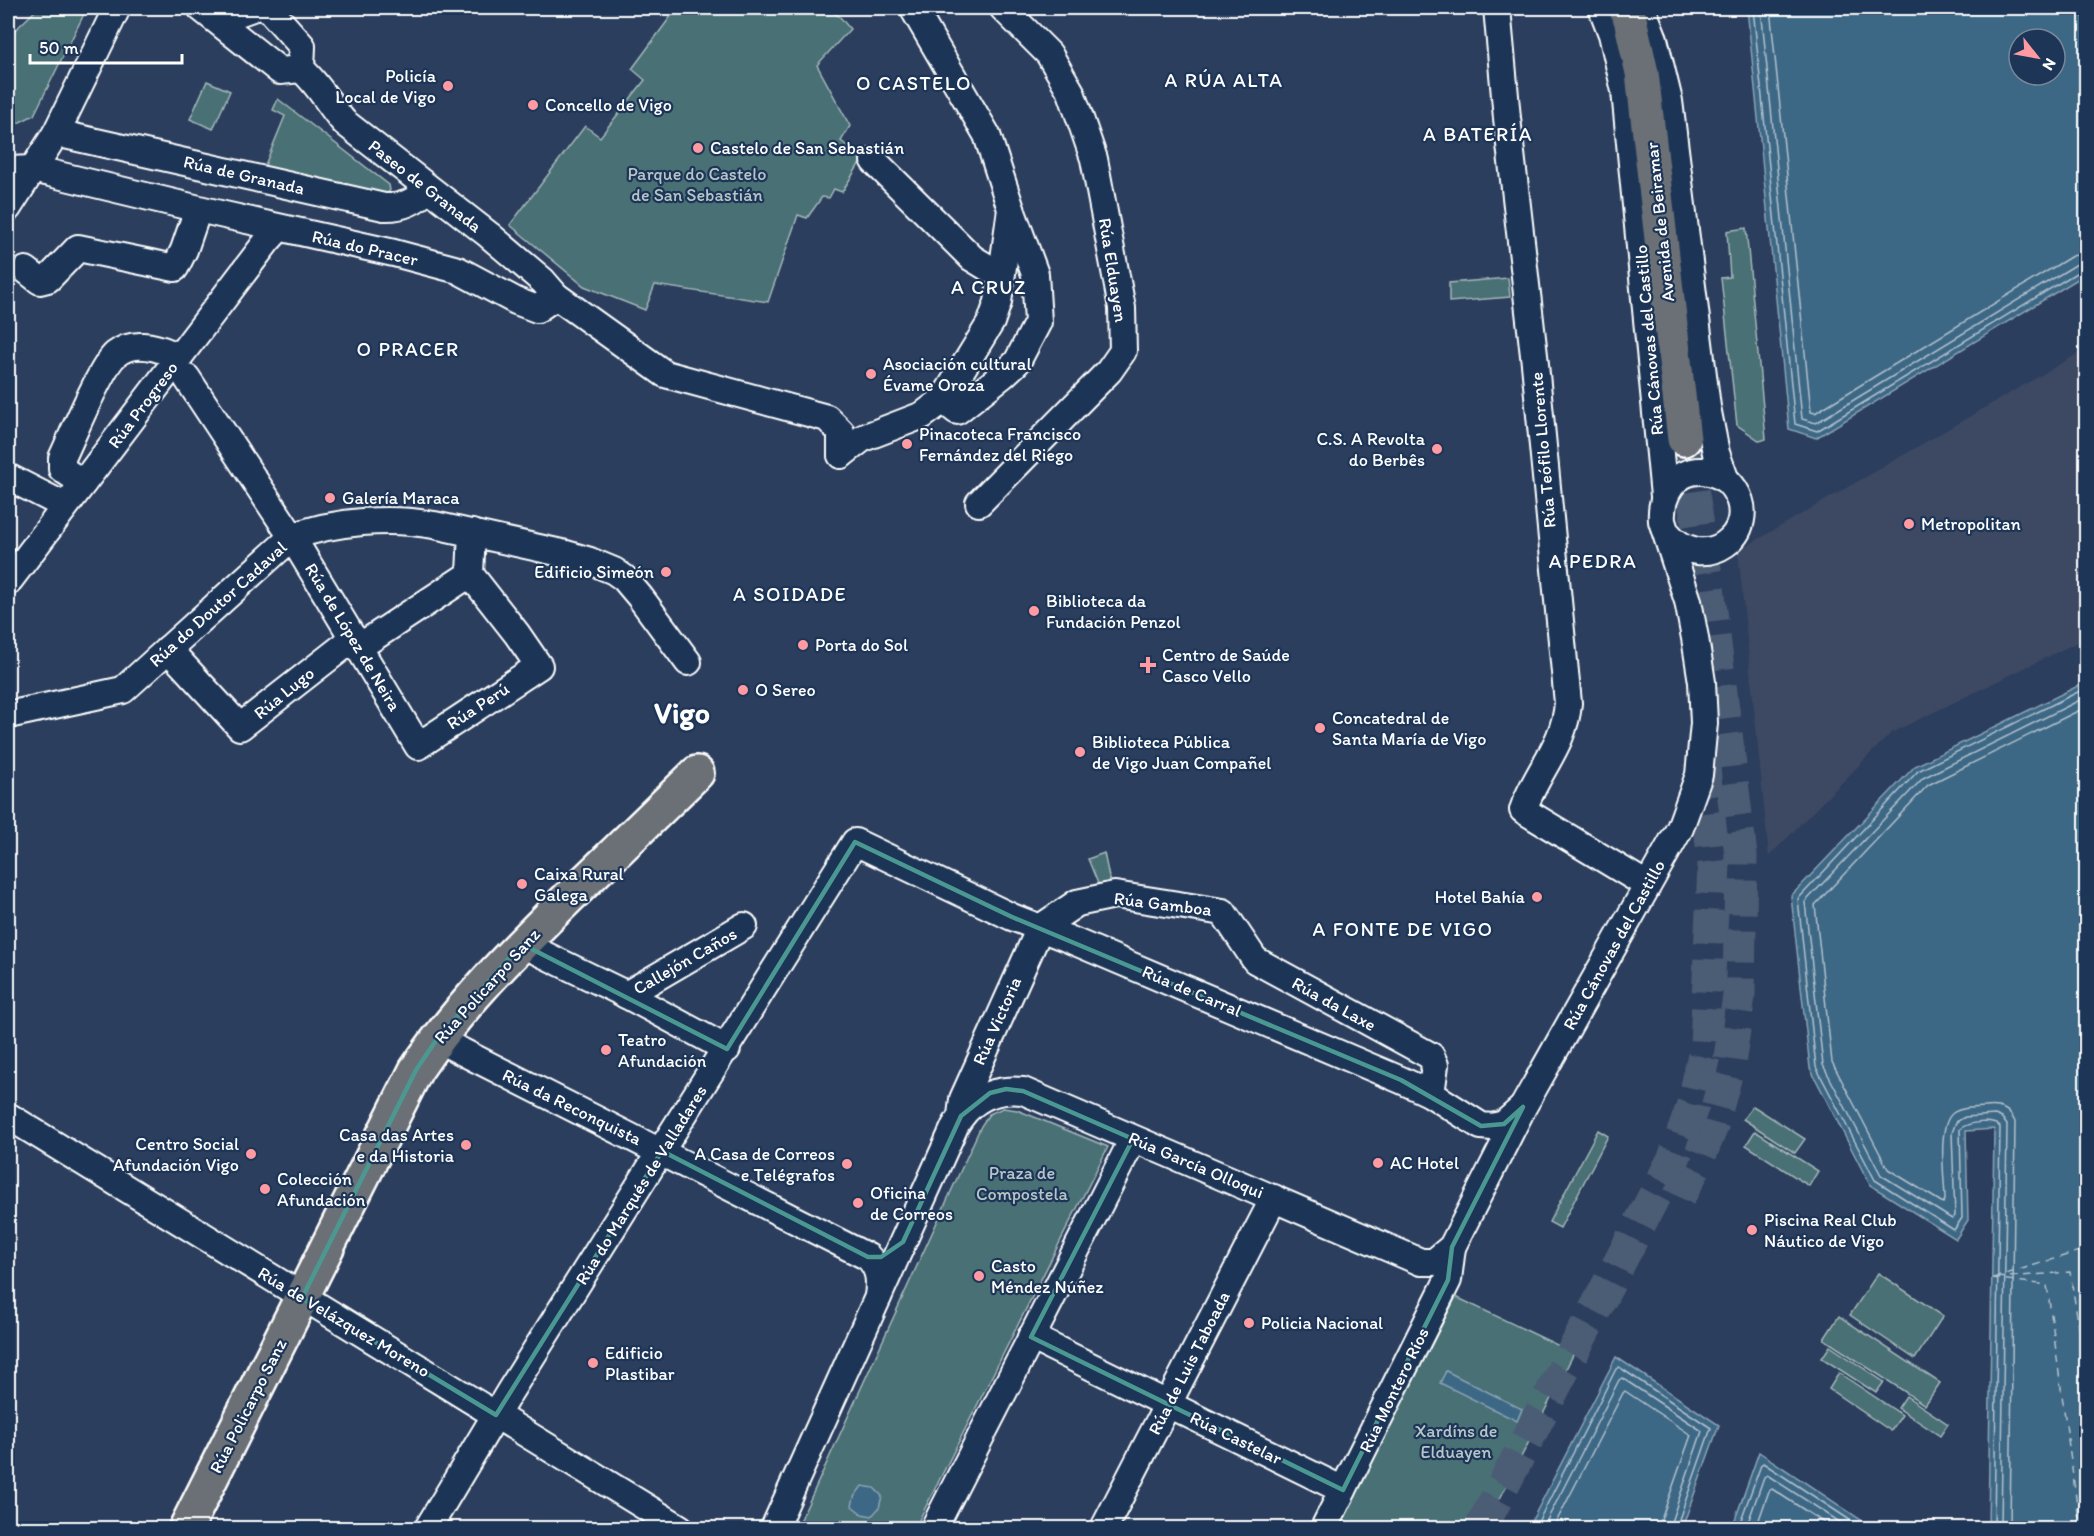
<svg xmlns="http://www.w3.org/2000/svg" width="2094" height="1536" font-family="Itim,sans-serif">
<rect width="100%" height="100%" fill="#2c3e5d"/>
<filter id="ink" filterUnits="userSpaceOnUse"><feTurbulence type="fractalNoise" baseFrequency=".0167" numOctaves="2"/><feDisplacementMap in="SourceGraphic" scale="12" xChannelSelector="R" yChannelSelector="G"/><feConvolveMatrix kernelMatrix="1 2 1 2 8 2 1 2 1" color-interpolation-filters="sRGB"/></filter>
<g filter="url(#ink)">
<path fill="#3d4964" d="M2086 349V638L1891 733 1769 856 1738 551Z"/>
<g fill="#487074" stroke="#a4b8ba" stroke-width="1.5">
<path d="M38 8H87L34 115 8 128V37Z"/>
<path d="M677 8H827L840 17 850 29 817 65 850 126 841 141 864 159 858 166 842 192 834 189 829 198 822 197 807 218 798 215 768 302 655 285 645 310 584 286 510 225 585 126 600 137 645 80 632 69Z"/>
<path d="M207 81 230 91 213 129 190 119Z"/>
<path d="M278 99 389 185 390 190 384 198 263 170 285 116 273 110Z"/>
<path d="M1746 228 1766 439 1760 441 1737 425 1721 278 1730 277 1727 231Z"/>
<path d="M1508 278 1510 297 1449 302V283Z"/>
<path d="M1104 853 1110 882 1099 886 1088 859Z"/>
<path d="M1753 1106 1805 1139 1795 1153 1743 1119Z"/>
<path d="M1003 1108 1017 1110 1108 1147 915 1528H797L981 1126 989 1114Z"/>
<path d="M1598 1130 1608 1136 1560 1228 1549 1222Z"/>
<path d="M1755 1131 1818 1171 1809 1186 1746 1145Z"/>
<path d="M1878 1273 1943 1316 1915 1359 1850 1315Z"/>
<path d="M1456 1297 1574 1353 1485 1528H1338Z"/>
<path d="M1839 1316 1940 1383 1925 1405 1824 1339Z"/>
<path d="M1830 1346 1884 1382 1876 1393 1822 1358Z"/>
<path d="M1839 1373 1902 1415 1891 1431 1829 1389Z"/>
<path d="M1906 1396 1948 1424 1940 1436 1898 1408Z"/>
</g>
<g fill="#3e6785" stroke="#8ba4b6" stroke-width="1.5" fill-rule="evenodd">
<path d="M1747 8H2082L2086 46V274L1816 438 1789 429ZM2019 39H2055V75H2019Z"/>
<path d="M2086 682V1528H1988L1994 1129 1966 1131 1968 1220 1956 1239 1870 1185 1810 1068 1791 896 1915 766Z"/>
<path d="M1616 1357 1719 1425 1682 1528H1528Z"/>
<path d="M1446 1371 1522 1409 1517 1421 1440 1383Z"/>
<path d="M1759 1452 1873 1528H1732Z"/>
<path d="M862 1486 874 1488 882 1496 879 1508 872 1516 862 1514 852 1506 854 1497Z"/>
</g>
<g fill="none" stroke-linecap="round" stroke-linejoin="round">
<g stroke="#b2c2ce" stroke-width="1.5">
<path d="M1753 8 1795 424 1817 431 2081 270 2086 269"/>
<path d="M1761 8 1802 419 1816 423 2077 264 2086 262"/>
<path d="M1770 8 1811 412 1815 413 2072 256 2086 253"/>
<path d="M1535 1528 1616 1369 1619 1367 1711 1428 1676 1528"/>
<path d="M1543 1528 1619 1380 1622 1378 1702 1431 1669 1528"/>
<path d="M1553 1528 1623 1393 1625 1391 1691 1435 1661 1520 1660 1528"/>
<path d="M1738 1528 1761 1465 1763 1463 1862 1528"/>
<path d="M1746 1528 1764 1477 1767 1475 1849 1528"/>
<path d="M1756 1528 1769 1491 1772 1489 1832 1528"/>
<path d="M1994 1528 2000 1127C1993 1119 1968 1122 1960 1129L1962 1218 1954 1230 1875 1180 1816 1067 1798 899 1918 771 2086 688"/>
<path d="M2001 1528 2007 1125 2002 1118 1995 1115 1965 1117 1956 1122 1952 1133 1955 1216 1952 1219 1881 1175 1823 1065 1805 902 1923 778 2086 697"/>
<path d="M2010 1528 2015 1122C2009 1108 1999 1105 1985 1107 1974 1108 1961 1107 1953 1113 1936 1126 1945 1180 1945 1200L1943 1203 1888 1169 1832 1062 1815 905 1928 785 2086 707"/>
</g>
<g stroke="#b2c2ce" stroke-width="1.5" stroke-dasharray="8 6" stroke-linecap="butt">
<path d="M1992 1278 2047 1285 2079 1520 2084 1528"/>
<path d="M1993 1278 2086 1249"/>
<path d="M1996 1278 2070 1272 2086 1371"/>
</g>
<g stroke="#4c5b75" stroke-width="33" stroke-dasharray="33 16" stroke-linecap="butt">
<path d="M1679 1197 1696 1165 1712 1126 1729 1064 1739 996 1741 855 1708 587 1684 439"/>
<path d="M1481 1528 1674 1158 1693 1105 1706 1046 1714 864 1702 748"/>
</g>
<defs>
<g id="minor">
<path d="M201 8 280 71 301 69 302 46 268 8"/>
<path d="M235 8 241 12 252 8"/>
<path d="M1497 8 1507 118 1535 364 1568 703C1565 745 1536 772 1523 810L1647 885"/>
<path d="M1602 8 1612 34 1625 91 1664 496"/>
<path d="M1642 8 1654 39 1669 101 1707 407 1716 453 1725 478"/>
<path d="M301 69C318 83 329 105 344 122L489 235 543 281 556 296 665 374 827 418 841 432V455"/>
<path d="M56 133 384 207C402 208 415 202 428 189"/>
<path d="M874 161 972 258 1000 275"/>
<path d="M8 170 33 169 220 214 394 253 458 270 516 301 537 309 556 296"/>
<path d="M8 208 56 133 117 8"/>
<path d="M26 270 40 281 48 279 78 248 175 268 184 250 195 218"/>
<path d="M187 378 292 537 418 746 539 666 517 634 470 574 472 533"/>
<path d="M943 400 957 411 1003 375 1017 362 1038 322 1035 274 1011 209"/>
<path d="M841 455 863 438 923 415 943 400 991 322 998 302 1011 209 987 135 913 8"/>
<path d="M8 477 65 506"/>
<path d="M83 483 62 469V458C72 437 101 366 116 354 132 341 154 346 170 353"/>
<path d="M979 503 1109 371 1123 351 1122 308 1094 159 1071 92 1049 54 1003 8"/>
<path d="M8 582 268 240 279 228"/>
<path d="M359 647 470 574"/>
<path d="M168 649 240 727 354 638"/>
<path d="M8 715 123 690 292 537C334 521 390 517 434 525L566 554 590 561 614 571 624 578 640 597 688 662"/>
<path d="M1040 928 1077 903 1115 895 1223 912 1255 960 1431 1056 1435 1065 1431 1094"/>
<path d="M522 944 619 991 727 1049"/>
<path d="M626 995 744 926"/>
<path d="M437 1039 868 1257C880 1269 880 1281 878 1297"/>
<path d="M8 1116 680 1528"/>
<path d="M961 1116 963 1099 1040 928"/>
<path d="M1031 1337 1343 1490"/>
<path d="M428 1528 510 1391 855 842 1012 917 1066 938 1401 1080 1431 1094 1481 1126 1492 1127 1504 1124 1521 1109"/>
<path d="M774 1528 955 1126C970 1099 993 1088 1023 1091L1421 1262H1434L1452 1247 1523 1107 1680 828 1699 775 1704 723 1702 682 1695 638 1688 601 1662 521C1660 495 1675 469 1703 471 1716 472 1728 479 1734 489 1763 533 1703 578 1666 532"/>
<path d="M934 1528 1133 1139"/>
<path d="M1104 1528 1274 1198"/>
<path d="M1324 1528 1448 1280 1452 1247"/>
</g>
<g id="major">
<path d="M1625 8 1630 19 1642 73 1684 439"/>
<path d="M186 1528 416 1070C459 1006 513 952 568 898 611 857 654 815 697 773"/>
</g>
</defs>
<use href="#minor" stroke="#fff" stroke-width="30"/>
<use href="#major" stroke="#fff" stroke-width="38"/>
<use href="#minor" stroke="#1d3557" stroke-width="26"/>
<use href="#major" stroke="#6b6f75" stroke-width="33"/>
</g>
</g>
<path fill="none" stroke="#4b9892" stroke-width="4.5" stroke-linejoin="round" d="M855 842 1012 917 1401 1080 1481 1126 1504 1124 1523 1107 1452 1247 1448 1280 1343 1490 1031 1337 1133 1139 1023 1091 1006 1089 990 1093 961 1116 903 1242 881 1257H868L662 1151 496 1415 302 1298 416 1070 437 1039 522 944 727 1049Z"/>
<g fill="#ff9aa2" stroke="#1d3557" stroke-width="2">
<circle cx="448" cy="86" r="6"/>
<circle cx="533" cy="105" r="6"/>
<circle cx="698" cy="148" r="6"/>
<circle cx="871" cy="374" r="6"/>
<circle cx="907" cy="444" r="6"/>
<circle cx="1437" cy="449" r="6"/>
<circle cx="330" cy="498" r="6"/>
<circle cx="1909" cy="524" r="6"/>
<circle cx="666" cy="572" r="6"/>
<circle cx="1034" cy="611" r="6"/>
<circle cx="803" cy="645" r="6"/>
<path d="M1145 656h6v6h6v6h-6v6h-6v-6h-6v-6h6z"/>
<circle cx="743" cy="690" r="6"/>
<circle cx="1320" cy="728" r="6"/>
<circle cx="1080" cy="752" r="6"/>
<circle cx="522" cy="884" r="6"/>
<circle cx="1537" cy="897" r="6"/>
<circle cx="606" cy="1050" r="6"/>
<circle cx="466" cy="1145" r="6"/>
<circle cx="251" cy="1154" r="6"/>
<circle cx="1378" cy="1163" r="6"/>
<circle cx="847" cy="1164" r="6"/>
<circle cx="265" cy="1189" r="6"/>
<circle cx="858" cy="1203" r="6"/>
<circle cx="1752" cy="1230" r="6"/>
<circle cx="979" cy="1276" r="6"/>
<circle cx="1249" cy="1323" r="6"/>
<circle cx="593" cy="1363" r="6"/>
</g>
<g text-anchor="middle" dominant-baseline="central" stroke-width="4.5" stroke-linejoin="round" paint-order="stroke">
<g font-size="18" fill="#fff" stroke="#1d3557" text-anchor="start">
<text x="436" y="76" text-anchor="end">Policía<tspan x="436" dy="21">Local de Vigo</tspan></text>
<text x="545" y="105">Concello de Vigo</text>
<text x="710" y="148">Castelo de San Sebastián</text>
<text x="883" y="364">Asociación cultural<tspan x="883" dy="21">Évame Oroza</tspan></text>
<text x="919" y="434">Pinacoteca Francisco<tspan x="919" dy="21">Fernández del Riego</tspan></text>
<text x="1425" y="439" text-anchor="end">C.S. A Revolta<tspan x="1425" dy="21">do Berbês</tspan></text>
<text x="342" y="498">Galería Maraca</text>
<text x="1921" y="524">Metropolitan</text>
<text x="654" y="572" text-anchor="end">Edificio Simeón</text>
<text x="1046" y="601">Biblioteca da<tspan x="1046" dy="21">Fundación Penzol</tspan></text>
<text x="815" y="645">Porta do Sol</text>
<text x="1162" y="655">Centro de Saúde<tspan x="1162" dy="21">Casco Vello</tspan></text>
<text x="755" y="690">O Sereo</text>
<text x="1332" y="718">Concatedral de<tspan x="1332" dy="21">Santa María de Vigo</tspan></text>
<text x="1092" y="742">Biblioteca Pública<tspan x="1092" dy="21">de Vigo Juan Compañel</tspan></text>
<text x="534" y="874">Caixa Rural<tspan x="534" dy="21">Galega</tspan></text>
<text x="1525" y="897" text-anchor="end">Hotel Bahía</text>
<text x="618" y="1040">Teatro<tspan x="618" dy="21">Afundación</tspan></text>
<text x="454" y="1135" text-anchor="end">Casa das Artes<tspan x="454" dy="21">e da Historia</tspan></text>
<text x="239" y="1144" text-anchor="end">Centro Social<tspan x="239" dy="21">Afundación Vigo</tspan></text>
<text x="835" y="1154" text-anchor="end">A Casa de Correos<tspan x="835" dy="21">e Telégrafos</tspan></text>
<text x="1390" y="1163">AC Hotel</text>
<text x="277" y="1179">Colección<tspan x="277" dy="21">Afundación</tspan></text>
<text x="870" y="1193">Oficina<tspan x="870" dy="21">de Correos</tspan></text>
<text x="1764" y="1220">Piscina Real Club<tspan x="1764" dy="21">Náutico de Vigo</tspan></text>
<text x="991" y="1266">Casto<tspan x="991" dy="21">Méndez Núñez</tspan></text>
<text x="1261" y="1323">Policia Nacional</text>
<text x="605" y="1353">Edificio<tspan x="605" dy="21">Plastibar</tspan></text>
</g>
<g font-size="18" fill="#b6c6c7" stroke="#1d3557">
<text x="697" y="174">Parque do Castelo<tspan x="697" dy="21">de San Sebastián</tspan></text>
<text x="1022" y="1173">Praza de<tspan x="1022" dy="21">Compostela</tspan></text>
<text x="1456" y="1431">Xardíns de<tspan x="1456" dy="21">Elduayen</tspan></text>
</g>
<g font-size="18" fill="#fff" stroke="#1d3557">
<text transform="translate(244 175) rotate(13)">Rúa de Granada</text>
<text transform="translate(425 186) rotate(38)">Paseo de Granada</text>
<text transform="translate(1660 222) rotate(-96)">Avenida de Beiramar</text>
<text transform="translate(365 248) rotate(13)">Rúa do Pracer</text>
<text transform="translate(1113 270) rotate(81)">Rúa Elduayen</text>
<text transform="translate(1649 340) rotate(-95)">Rúa Cánovas del Castillo</text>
<text transform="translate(143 405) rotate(-53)">Rúa Progreso</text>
<text transform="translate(1543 450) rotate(-95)">Rúa Teófilo Llorente</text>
<text transform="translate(218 604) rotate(-42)">Rúa do Doutor Cadaval</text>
<text transform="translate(353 637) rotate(59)">Rúa de López de Neira</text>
<text transform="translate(284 693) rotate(-39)">Rúa Lugo</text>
<text transform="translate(478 706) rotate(-33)">Rúa Perú</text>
<text transform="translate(1163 904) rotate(7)">Rúa Gamboa</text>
<text transform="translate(1614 945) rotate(-61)">Rúa Cánovas del Castillo</text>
<text transform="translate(685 961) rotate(-30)">Callejón Caños</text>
<text transform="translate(487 986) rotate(-48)">Rúa Policarpo Sanz</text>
<text transform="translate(1192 991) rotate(23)">Rúa de Carral</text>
<text transform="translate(1334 1004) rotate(29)">Rúa da Laxe</text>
<text transform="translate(997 1021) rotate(-66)">Rúa Victoria</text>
<text transform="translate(572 1107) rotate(26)">Rúa da Reconquista</text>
<text transform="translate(1196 1165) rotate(23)">Rúa García Olloqui</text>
<text transform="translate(641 1185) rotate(-58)">Rúa do Marqués de Valladares</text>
<text transform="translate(344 1322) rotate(31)">Rúa de Velázquez Moreno</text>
<text transform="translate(1189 1363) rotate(-63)">Rúa de Luis Taboada</text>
<text transform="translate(1394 1390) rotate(-64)">Rúa Montero Ríos</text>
<text transform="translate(248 1406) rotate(-63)">Rúa Policarpo Sanz</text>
<text transform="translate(1236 1438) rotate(26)">Rúa Castelar</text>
</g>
<g font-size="20" letter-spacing="1.5" fill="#fff" stroke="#1d3557">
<text x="1224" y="80">A RÚA ALTA</text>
<text x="914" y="83">O CASTELO</text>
<text x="1478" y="134">A BATERÍA</text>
<text x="989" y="287">A CRUZ</text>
<text x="408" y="349">O PRACER</text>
<text x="1593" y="561">A PEDRA</text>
<text x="790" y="594">A SOIDADE</text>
<text x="1403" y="929">A FONTE DE VIGO</text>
</g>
<g font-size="30" font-weight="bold" fill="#fff" stroke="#1d3557">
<text x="682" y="712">Vigo</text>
</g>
</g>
<rect width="2094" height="1536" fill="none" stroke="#1d3557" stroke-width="30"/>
<rect x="15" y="15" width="2064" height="1506" fill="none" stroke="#fff" stroke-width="2" filter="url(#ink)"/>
<g transform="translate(2037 57) rotate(121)"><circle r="28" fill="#1d3557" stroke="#77869a" stroke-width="1.5"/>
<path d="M0-4.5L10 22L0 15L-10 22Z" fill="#ff9aa2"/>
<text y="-9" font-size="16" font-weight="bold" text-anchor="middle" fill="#ffffff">N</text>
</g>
<path d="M30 54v9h152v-9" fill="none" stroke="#ffffff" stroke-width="3"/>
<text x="39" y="54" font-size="18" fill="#ffffff" stroke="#1d3557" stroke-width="4.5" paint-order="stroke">50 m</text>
</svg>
